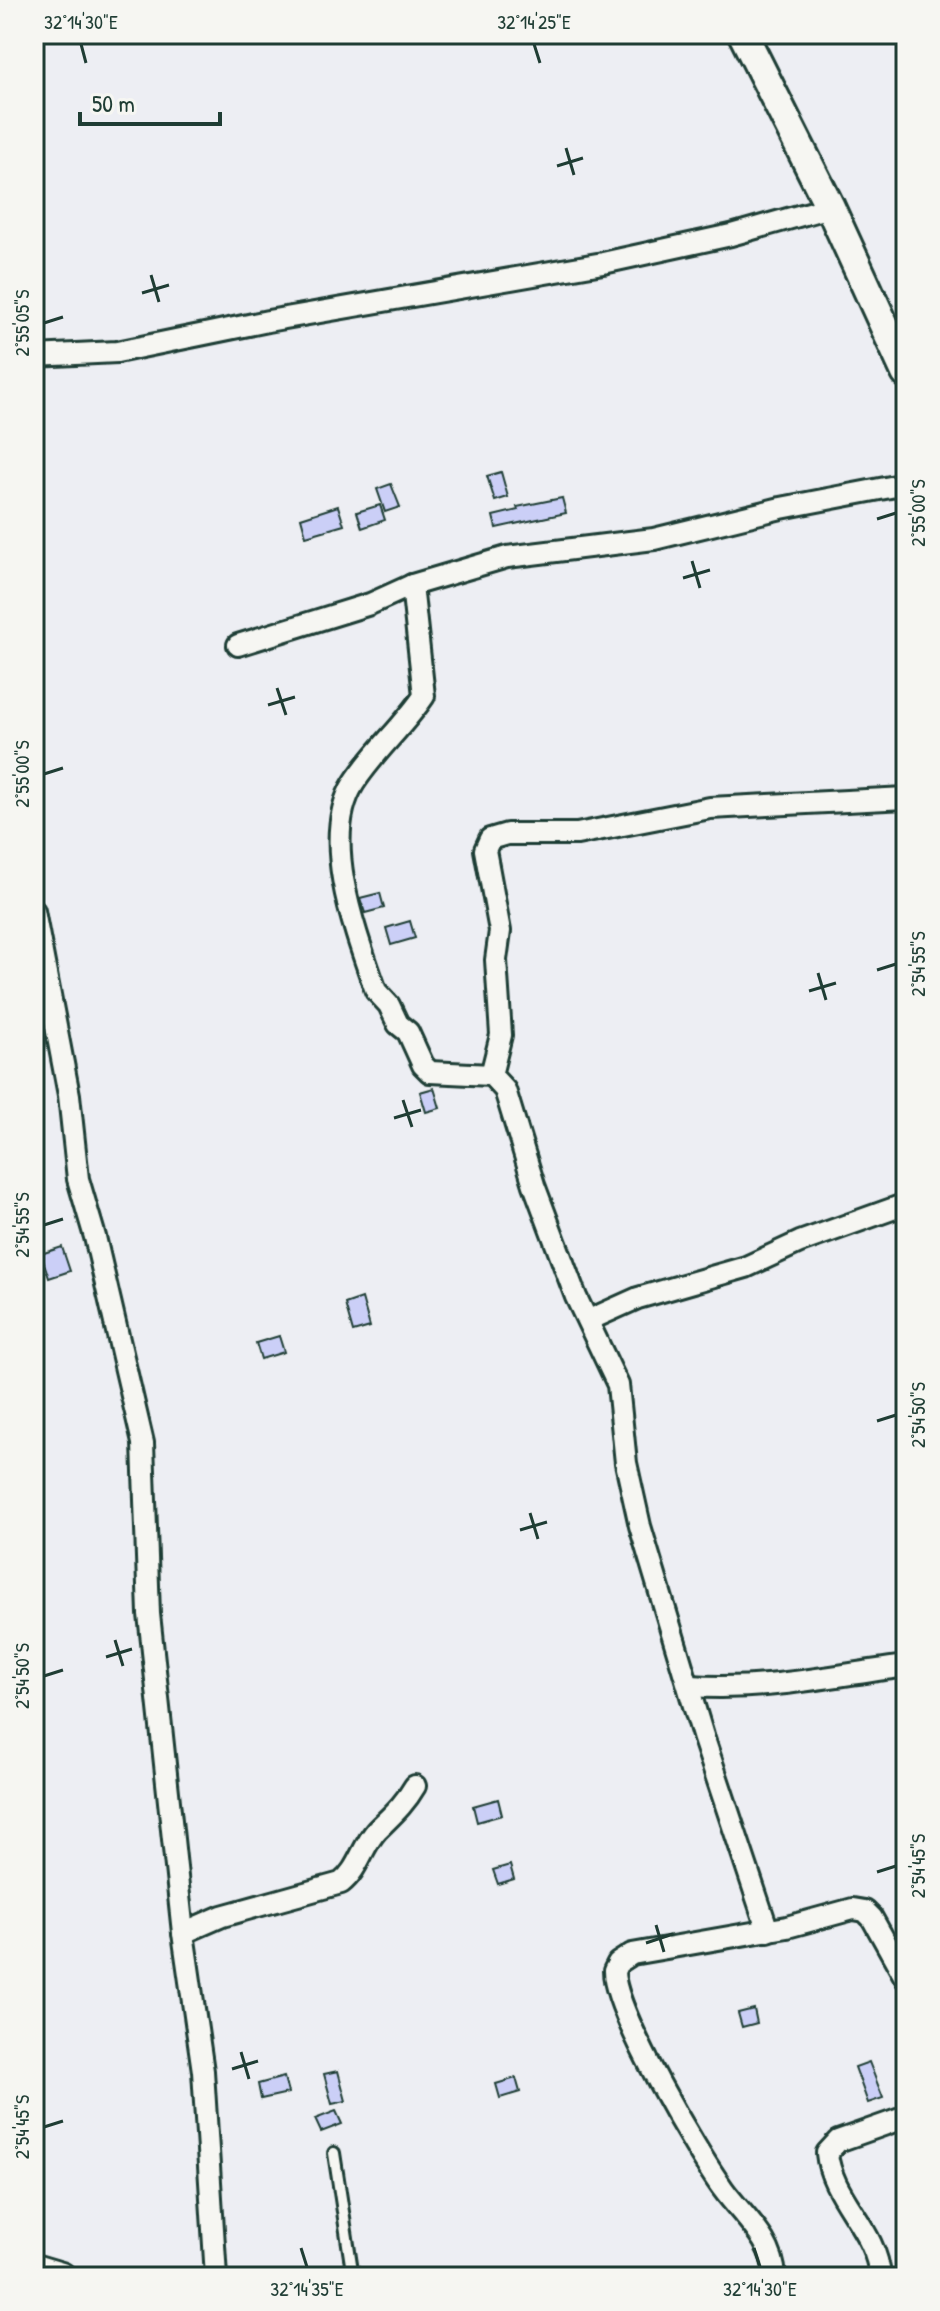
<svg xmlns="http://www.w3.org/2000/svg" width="940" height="2311" font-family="'Patrick Hand',sans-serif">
<rect width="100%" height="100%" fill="#edeef3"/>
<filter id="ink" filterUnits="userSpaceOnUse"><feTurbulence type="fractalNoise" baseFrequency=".0125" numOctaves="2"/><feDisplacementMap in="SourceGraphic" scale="16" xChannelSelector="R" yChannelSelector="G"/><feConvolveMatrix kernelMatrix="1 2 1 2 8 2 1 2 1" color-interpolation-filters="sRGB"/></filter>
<g filter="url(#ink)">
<g fill="#cbcff7" stroke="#1f3d34" stroke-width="2">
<path d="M501 472 508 497 495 501 487 476Z"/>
<path d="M391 484 400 507 385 512 377 489Z"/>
<path d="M562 498 566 513 496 528 493 516 518 510 517 507Z"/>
<path d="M380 505 385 520 362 528 357 512Z"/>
<path d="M338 506 344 525 306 536 301 518Z"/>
<path d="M380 893 384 908 365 913 360 898Z"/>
<path d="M410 921 415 938 391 945 386 928Z"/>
<path d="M434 1088 440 1108 426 1112 420 1092Z"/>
<path d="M62 1247 70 1271 49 1278 41 1254Z"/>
<path d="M362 1298 370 1327 353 1332 345 1304Z"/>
<path d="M279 1336 284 1352 261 1359 256 1343Z"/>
<path d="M498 1799 502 1815 477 1822 473 1806Z"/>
<path d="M510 1865 514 1879 498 1884 493 1870Z"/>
<path d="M754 2009 757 2023 742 2027 738 2013Z"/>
<path d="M869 2062 883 2098 868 2103 855 2067Z"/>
<path d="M338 2071 346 2101 332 2104 324 2074Z"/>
<path d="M284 2077 288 2093 261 2099 258 2084Z"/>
<path d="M516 2078 520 2092 500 2098 496 2084Z"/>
<path d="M336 2111 342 2124 321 2132 315 2119Z"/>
</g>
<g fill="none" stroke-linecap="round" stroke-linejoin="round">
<defs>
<path id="lane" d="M334 2153 353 2277"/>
<g id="street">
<path d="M34 356 117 352 268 321 603 263 731 235 830 207"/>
<path d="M412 585 424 696C403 727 374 752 354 783 319 838 356 934 376 991L389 1005 398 1024 408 1032 423 1065 430 1072 491 1075 505 1090 534 1185 576 1297 618 1385 626 1463 640 1526 703 1736 768 1931"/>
<path d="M238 645 370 604 412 585 507 557 654 539 781 508 906 484"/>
<path d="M34 911 69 1095 78 1179 95 1237 143 1443 149 1614 183 1933 203 2071 216 2277"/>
<path d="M491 1075 501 1035 496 960 500 931 485 850 490 839 507 834H577L710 808 906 798"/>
<path d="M589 1320 638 1298 746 1267 800 1242 906 1204"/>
<path d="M690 1686C767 1691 830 1676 906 1666"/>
<path d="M183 1933 222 1916 341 1883C359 1869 362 1846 377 1830 392 1815 404 1805 415 1786"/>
<path d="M775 2277C773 2239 744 2218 723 2189 697 2153 614 2012 614 1971L618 1963 632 1954 787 1927 853 1909 865 1911 872 1918 906 1979"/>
<path d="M880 2277C877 2230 831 2198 827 2153L838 2141 906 2117"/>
</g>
<g id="secondary">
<path d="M743 34 830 207 906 373"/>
<path d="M34 2269 61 2277"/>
</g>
</defs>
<use href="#lane" stroke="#1f3d34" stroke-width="16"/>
<use href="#street" stroke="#1f3d34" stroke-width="26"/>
<use href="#secondary" stroke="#1f3d34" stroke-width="34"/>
<use href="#lane" stroke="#f6f6f2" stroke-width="10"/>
<use href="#street" stroke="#f6f6f2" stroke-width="20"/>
<use href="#secondary" stroke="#f6f6f2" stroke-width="28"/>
</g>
</g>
<path fill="none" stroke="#1f3d34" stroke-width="3" d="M81 44 86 63M534 44 540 63M566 148 574 175M557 166 583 158M151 275 159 302M142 293 169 285M44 323 63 317M877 519 896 513M692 561 700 588M683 578 710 570M277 688 286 715M268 705 295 697M44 774 63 768M877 970 896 964M818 973 826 1000M809 991 836 983M403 1100 412 1127M394 1118 421 1110M44 1225 63 1219M877 1421 896 1415M530 1513 538 1539M520 1530 547 1522M115 1640 123 1666M106 1657 132 1649M44 1676 63 1670M877 1872 896 1866M656 1925 664 1952M646 1943 673 1934M241 2052 249 2079M232 2069 258 2061M44 2127 63 2121M301 2248 307 2267M754 2248 760 2267"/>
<rect width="940" height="2311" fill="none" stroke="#f6f6f2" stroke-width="88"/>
<path d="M80 112v12h140v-12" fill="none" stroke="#1f3d34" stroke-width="4"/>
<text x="92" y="112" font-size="24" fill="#1f3d34" stroke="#f6f6f2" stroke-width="6" paint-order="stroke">50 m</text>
<rect x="44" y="44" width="852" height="2223" fill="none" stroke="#1f3d34" stroke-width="3"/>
<g font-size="20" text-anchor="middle" fill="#1f3d34">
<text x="81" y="29">32°14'30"E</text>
<text x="534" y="29">32°14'25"E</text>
<text transform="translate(22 323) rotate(-90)" y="7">2°55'05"S</text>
<text transform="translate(918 513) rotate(-90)" y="7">2°55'00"S</text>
<text transform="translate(22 774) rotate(-90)" y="7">2°55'00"S</text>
<text transform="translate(918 964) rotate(-90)" y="7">2°54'55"S</text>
<text transform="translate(22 1225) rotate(-90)" y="7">2°54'55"S</text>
<text transform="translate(918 1415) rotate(-90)" y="7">2°54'50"S</text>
<text transform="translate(22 1676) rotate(-90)" y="7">2°54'50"S</text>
<text transform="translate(918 1866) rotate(-90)" y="7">2°54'45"S</text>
<text transform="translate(22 2127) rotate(-90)" y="7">2°54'45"S</text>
<text x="307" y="2296">32°14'35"E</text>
<text x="760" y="2296">32°14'30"E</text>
</g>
</svg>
